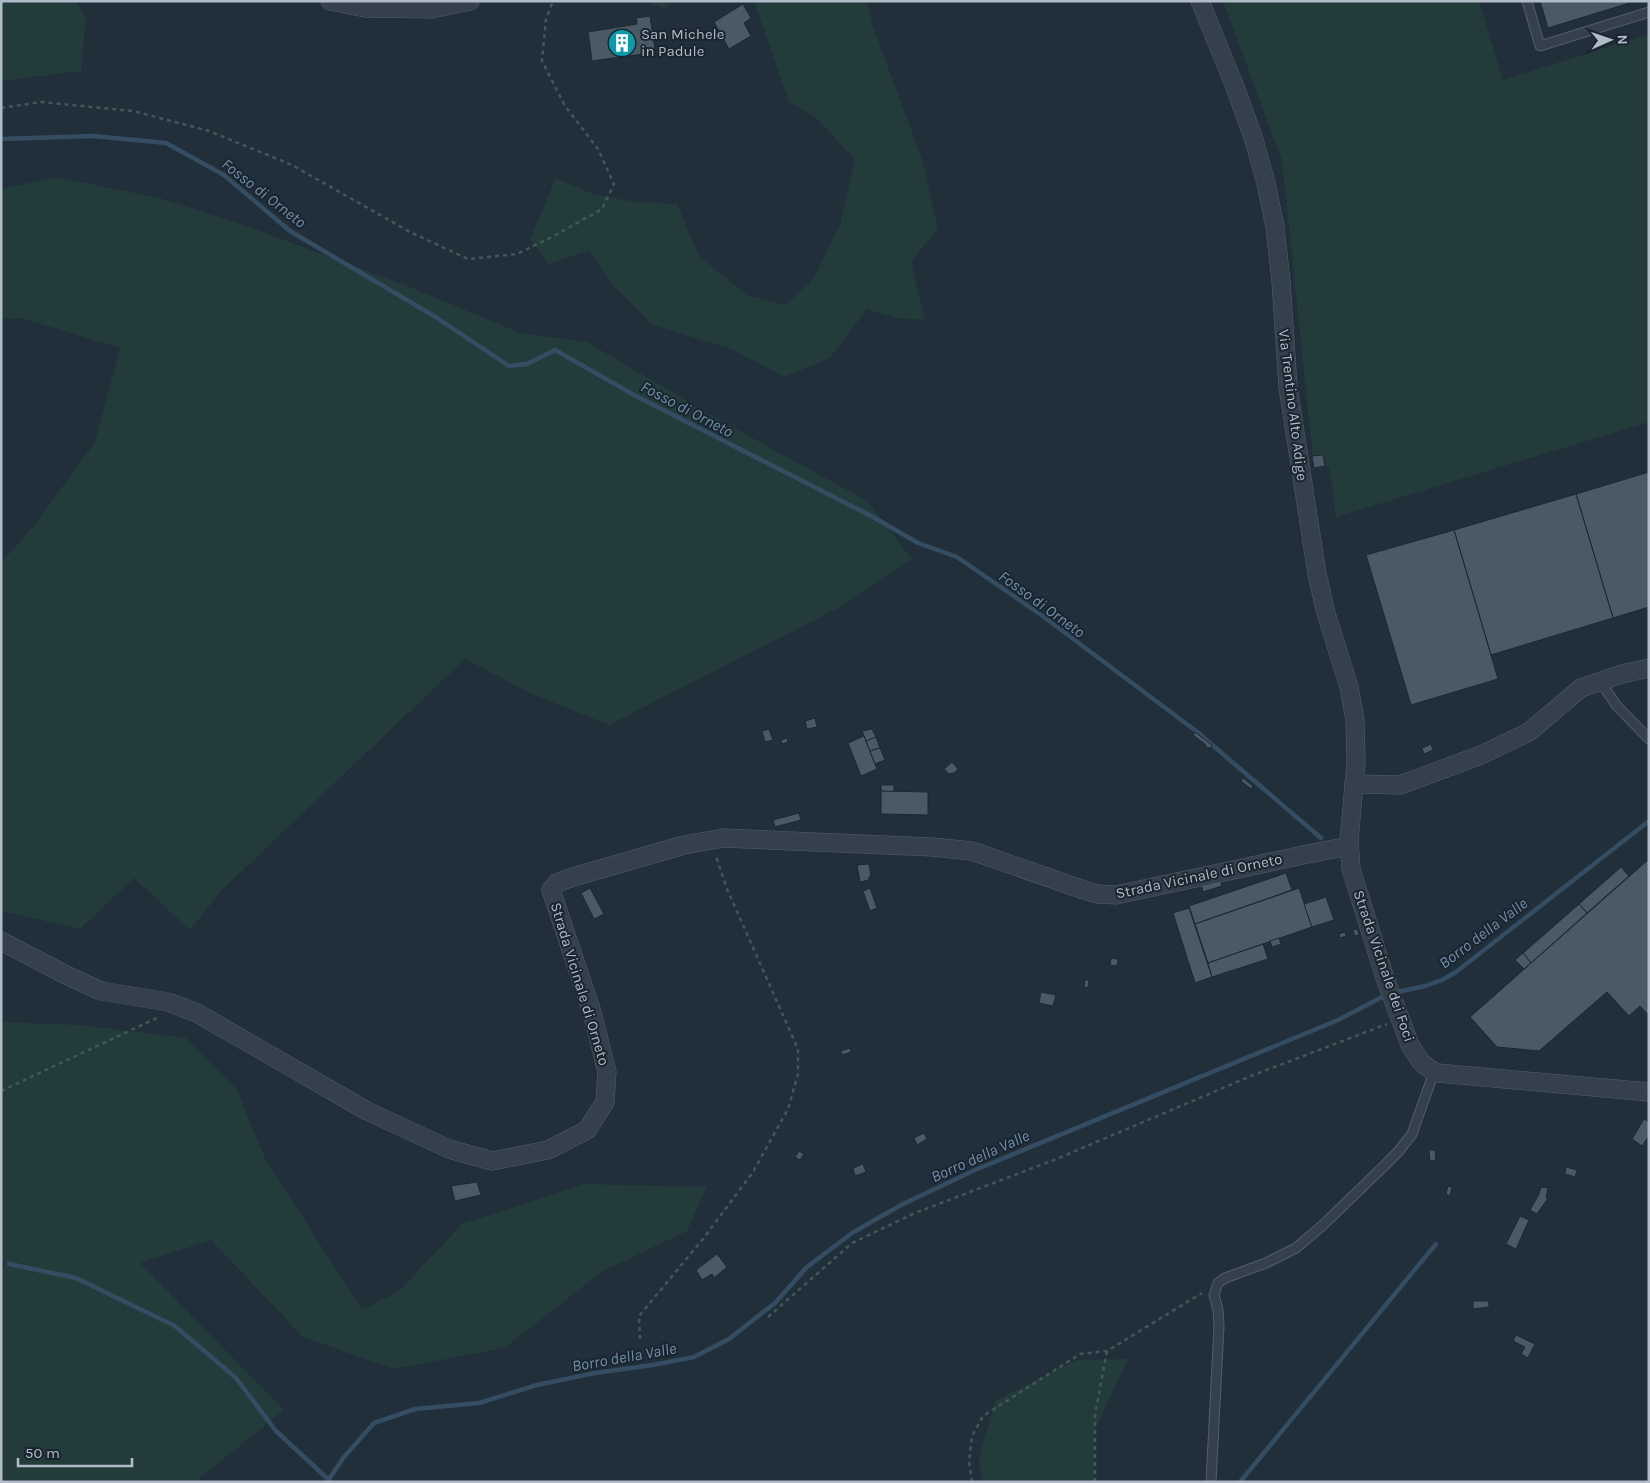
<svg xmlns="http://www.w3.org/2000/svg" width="1650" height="1483" font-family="Karla,sans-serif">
<rect width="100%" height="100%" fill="#212f3a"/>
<g fill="#233b3b">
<path d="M1 1H75L86 17 81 71 1 81Z"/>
<path d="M643 1H672L665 9Z"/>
<path d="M754 1H867L872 24 923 162 938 229 911 261 925 320 896 318 867 309 830 358 784 377 734 350 653 325 613 285 589 250 549 264 530 239 556 178 595 195 636 202 677 204 699 256 747 295 786 305 814 278 840 225 855 159 814 116 789 102Z"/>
<path d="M1223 1H1479L1503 80 1649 34V422L1336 517 1329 466 1314 468 1282 161Z"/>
<path d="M56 177 159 198 241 224 410 287 520 333 587 342 709 414 867 501 912 559 844 605 609 725 530 693 465 659 222 890 190 930 134 878 80 929 1 911V563L36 523 95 442 120 348 21 318 1 319V189Z"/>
<path d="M1 1022 80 1025 186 1038 236 1088 265 1158 362 1310 399 1291 462 1224 583 1184 707 1187 687 1231 603 1271 504 1348 394 1369 303 1337 211 1240 140 1263 284 1410 195 1482H1Z"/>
<path d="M1128 1359 1094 1432V1482H982L979 1457 996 1400 1077 1360Z"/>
</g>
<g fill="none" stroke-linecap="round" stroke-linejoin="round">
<g stroke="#344d62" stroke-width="4.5">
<path d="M1 139 93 136 166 143 224 175 290 231 434 316 509 366 527 364 555 350 634 395 873 517 918 543 957 557 1044 617 1196 731 1321 838"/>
<path d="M1393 993 1425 986 1442 980 1456 972 1649 821"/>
<path d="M9 1264 76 1278 175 1326 236 1378 276 1431 330 1481"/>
<path d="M327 1482 344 1457 374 1423 415 1409 479 1403 537 1385 595 1373 653 1365 694 1357 729 1339 775 1303 807 1267 852 1233 901 1205 975 1170 1338 1020 1386 995"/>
<path d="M1240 1482 1436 1244"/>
</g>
</g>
<g fill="#495966" stroke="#1c2731">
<path d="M1540 1H1636L1548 28Z"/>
<path d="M743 4 751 18 744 23 751 36 729 49 714 22Z"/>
<path d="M650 16 656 56 644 57V54L592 61 588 32 637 24 636 18Z"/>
<path d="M1323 455 1325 466 1314 468 1312 456Z"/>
<path d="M1649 472V607L1613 618 1576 494Z"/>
<path d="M1576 494 1613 618 1491 655 1454 530Z"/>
<path d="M1454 530 1498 679 1411 705 1366 555Z"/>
<path d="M815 718 817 727 807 729 805 721Z"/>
<path d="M769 729 773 740 765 742 762 731Z"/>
<path d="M872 729 876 737 866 741 862 731Z"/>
<path d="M1195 732 1212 745 1211 748 1205 747 1206 745 1193 735Z"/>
<path d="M864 736 877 769 861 776 848 743Z"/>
<path d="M876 737 880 748 870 751 866 741Z"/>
<path d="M787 738 788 742 782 744 781 740Z"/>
<path d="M1431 744 1433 750 1424 754 1422 748Z"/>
<path d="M880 748 885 760 875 764 870 751Z"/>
<path d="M952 762 958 769 954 773 949 774 944 769Z"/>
<path d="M1243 778 1253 786 1251 789 1241 781Z"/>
<path d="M881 785H894V792L881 791Z"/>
<path d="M881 791 928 792V815L881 814Z"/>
<path d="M799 813 801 820 775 827 773 820Z"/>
<path d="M1649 859V1016L1640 1006 1629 1016 1607 992 1539 1051 1497 1047 1470 1017Z"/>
<path d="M869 864 871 876 869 877V880L860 882 857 865Z"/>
<path d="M1621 867 1629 876 1587 913 1579 904Z"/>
<path d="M1286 873 1292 890 1195 924 1189 906Z"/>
<path d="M1220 879 1222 886 1203 892 1201 884Z"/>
<path d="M590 888 604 914 594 919 581 893Z"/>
<path d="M870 888 877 908 870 911 863 891Z"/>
<path d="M1299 888 1312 927 1208 963 1195 924Z"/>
<path d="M1326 897 1334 920 1312 927 1304 904Z"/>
<path d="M1579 904 1587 913 1531 963 1523 953Z"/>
<path d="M1189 908 1212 977 1195 983 1173 913Z"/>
<path d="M1357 929 1359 935 1355 936 1353 930Z"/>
<path d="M1345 932 1346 936 1340 938 1339 934Z"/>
<path d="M1279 938 1281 944 1272 947 1270 941Z"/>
<path d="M1263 944 1268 959 1212 977 1208 963Z"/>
<path d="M1523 953 1531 963 1524 969 1515 960Z"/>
<path d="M1111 958 1118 959 1117 966 1110 965Z"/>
<path d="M1085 980H1089L1088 988 1084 987Z"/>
<path d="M1041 992 1056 995 1053 1006 1039 1003Z"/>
<path d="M850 1048 851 1052 842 1055 841 1051Z"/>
<path d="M1644 1119 1649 1122V1136L1642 1146 1632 1139Z"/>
<path d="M924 1133 927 1139 917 1145 914 1138Z"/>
<path d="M1429 1150H1435L1436 1160 1430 1161Z"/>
<path d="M799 1151 804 1154 800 1160 795 1157Z"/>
<path d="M863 1164 866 1172 855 1176 853 1168Z"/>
<path d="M1566 1167 1577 1170 1575 1177 1565 1174Z"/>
<path d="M477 1182 481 1195 455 1201 451 1186Z"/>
<path d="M1448 1186 1452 1187 1450 1196 1446 1194Z"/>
<path d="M1541 1187 1548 1188 1546 1197 1548 1198 1537 1214 1530 1210 1539 1194Z"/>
<path d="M1520 1216 1529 1220 1516 1249 1506 1244Z"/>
<path d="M717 1254 727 1267 714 1278 712 1274 702 1280 696 1270Z"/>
<path d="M1473 1301H1489V1307L1473 1309Z"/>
<path d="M1516 1335 1535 1344 1528 1358 1521 1354 1525 1347 1513 1341Z"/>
</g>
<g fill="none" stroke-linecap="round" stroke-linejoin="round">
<defs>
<g id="lane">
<path d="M1527 1 1540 46 1649 12"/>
<path d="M1600 681 1616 705 1649 739"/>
<path d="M1211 1482 1219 1326 1218 1310 1214 1295 1218 1283 1225 1278 1266 1263 1296 1248 1323 1225 1384 1166 1398 1152 1412 1134 1434 1072"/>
</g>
<g id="street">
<path d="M330 1 365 8 432 9 470 1"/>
<path d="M1200 1 1235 87 1254 140 1266 183 1275 227 1281 281 1288 387 1317 574 1326 613 1349 687 1355 720 1356 762 1349 841 1351 869 1385 978 1410 1045 1421 1062 1431 1070 1438 1073 1649 1092"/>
<path d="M1354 784 1400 785 1481 755 1529 732 1581 688 1622 674 1649 668"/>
<path d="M1 941 66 975 101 991 168 1002 197 1013 367 1111 449 1149 492 1161 548 1150 587 1130 605 1102 607 1072 592 1012 551 890 557 883 573 877 684 845 724 838 932 847 972 851 1084 890 1097 894 1116 895 1308 854 1349 846"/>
</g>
</defs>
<use href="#lane" stroke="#525e68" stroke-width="11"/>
<use href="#street" stroke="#525e68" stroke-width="19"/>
<g stroke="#405858" stroke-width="2.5" stroke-dasharray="4 4" stroke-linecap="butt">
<path d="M1 108 41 102 133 111 209 131 292 165 410 232 468 259 517 254 552 237 602 209 614 184 598 149 565 106 542 61 546 19 553 1"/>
<path d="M1 1091 159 1017"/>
<path d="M768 1317 852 1243 915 1213 1059 1158 1251 1076 1387 1024"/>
<path d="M640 1339 639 1316 703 1239 753 1172 788 1109 798 1074V1049L727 889 716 856"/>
<path d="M972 1482 969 1462 972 1436 983 1416 1080 1354 1107 1351 1202 1293"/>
<path d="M1095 1482V1415L1107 1351"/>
</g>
<use href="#lane" stroke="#34404b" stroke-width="9"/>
<use href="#street" stroke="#34404b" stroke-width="18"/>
</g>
<defs>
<symbol id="building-disc" viewBox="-11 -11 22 22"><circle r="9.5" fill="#0f9aa8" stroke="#1a252f"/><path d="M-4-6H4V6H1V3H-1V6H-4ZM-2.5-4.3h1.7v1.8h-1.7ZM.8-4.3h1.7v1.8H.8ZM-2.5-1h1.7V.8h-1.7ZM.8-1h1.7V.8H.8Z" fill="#fff"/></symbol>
</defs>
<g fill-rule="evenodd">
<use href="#building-disc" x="606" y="27" width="32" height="32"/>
</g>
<g text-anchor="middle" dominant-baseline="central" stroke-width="4" stroke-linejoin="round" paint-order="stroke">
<g font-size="15" fill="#afbbc7" stroke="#1a252f" text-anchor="start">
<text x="641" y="34">San Michele<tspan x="641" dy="17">in Padule</tspan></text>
</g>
<g font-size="15" fill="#afbbc7" stroke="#1a252f">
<text transform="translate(1293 405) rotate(83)">Via Trentino Alto Adige</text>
<text transform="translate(1199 876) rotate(-12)">Strada Vicinale di Orneto</text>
<text transform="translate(1384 966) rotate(71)">Strada Vicinale dei Foci</text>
<text transform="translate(580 984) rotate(73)">Strada Vicinale di Orneto</text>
</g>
<g font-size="16" font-style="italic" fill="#6f90ab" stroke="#1a252f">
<text transform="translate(264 193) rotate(38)">Fosso di Orneto</text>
<text transform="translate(687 409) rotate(28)">Fosso di Orneto</text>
<text transform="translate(1042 604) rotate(36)">Fosso di Orneto</text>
<text transform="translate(1483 933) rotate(-37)">Borro della Valle</text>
<text transform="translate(980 1156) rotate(-24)">Borro della Valle</text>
<text transform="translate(624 1357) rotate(-10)">Borro della Valle</text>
</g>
</g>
<rect width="1650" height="1483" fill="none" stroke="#afbbc7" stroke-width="5"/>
<g transform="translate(1610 40) rotate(88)" stroke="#1a252f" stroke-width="4" paint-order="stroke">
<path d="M0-4L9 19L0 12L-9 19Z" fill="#afbbc7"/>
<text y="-8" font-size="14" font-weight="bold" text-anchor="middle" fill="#afbbc7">N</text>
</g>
<path d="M18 1458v8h114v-8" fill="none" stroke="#afbbc7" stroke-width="2.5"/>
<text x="25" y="1458" font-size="15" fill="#afbbc7" stroke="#1a252f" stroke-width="4" paint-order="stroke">50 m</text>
</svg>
